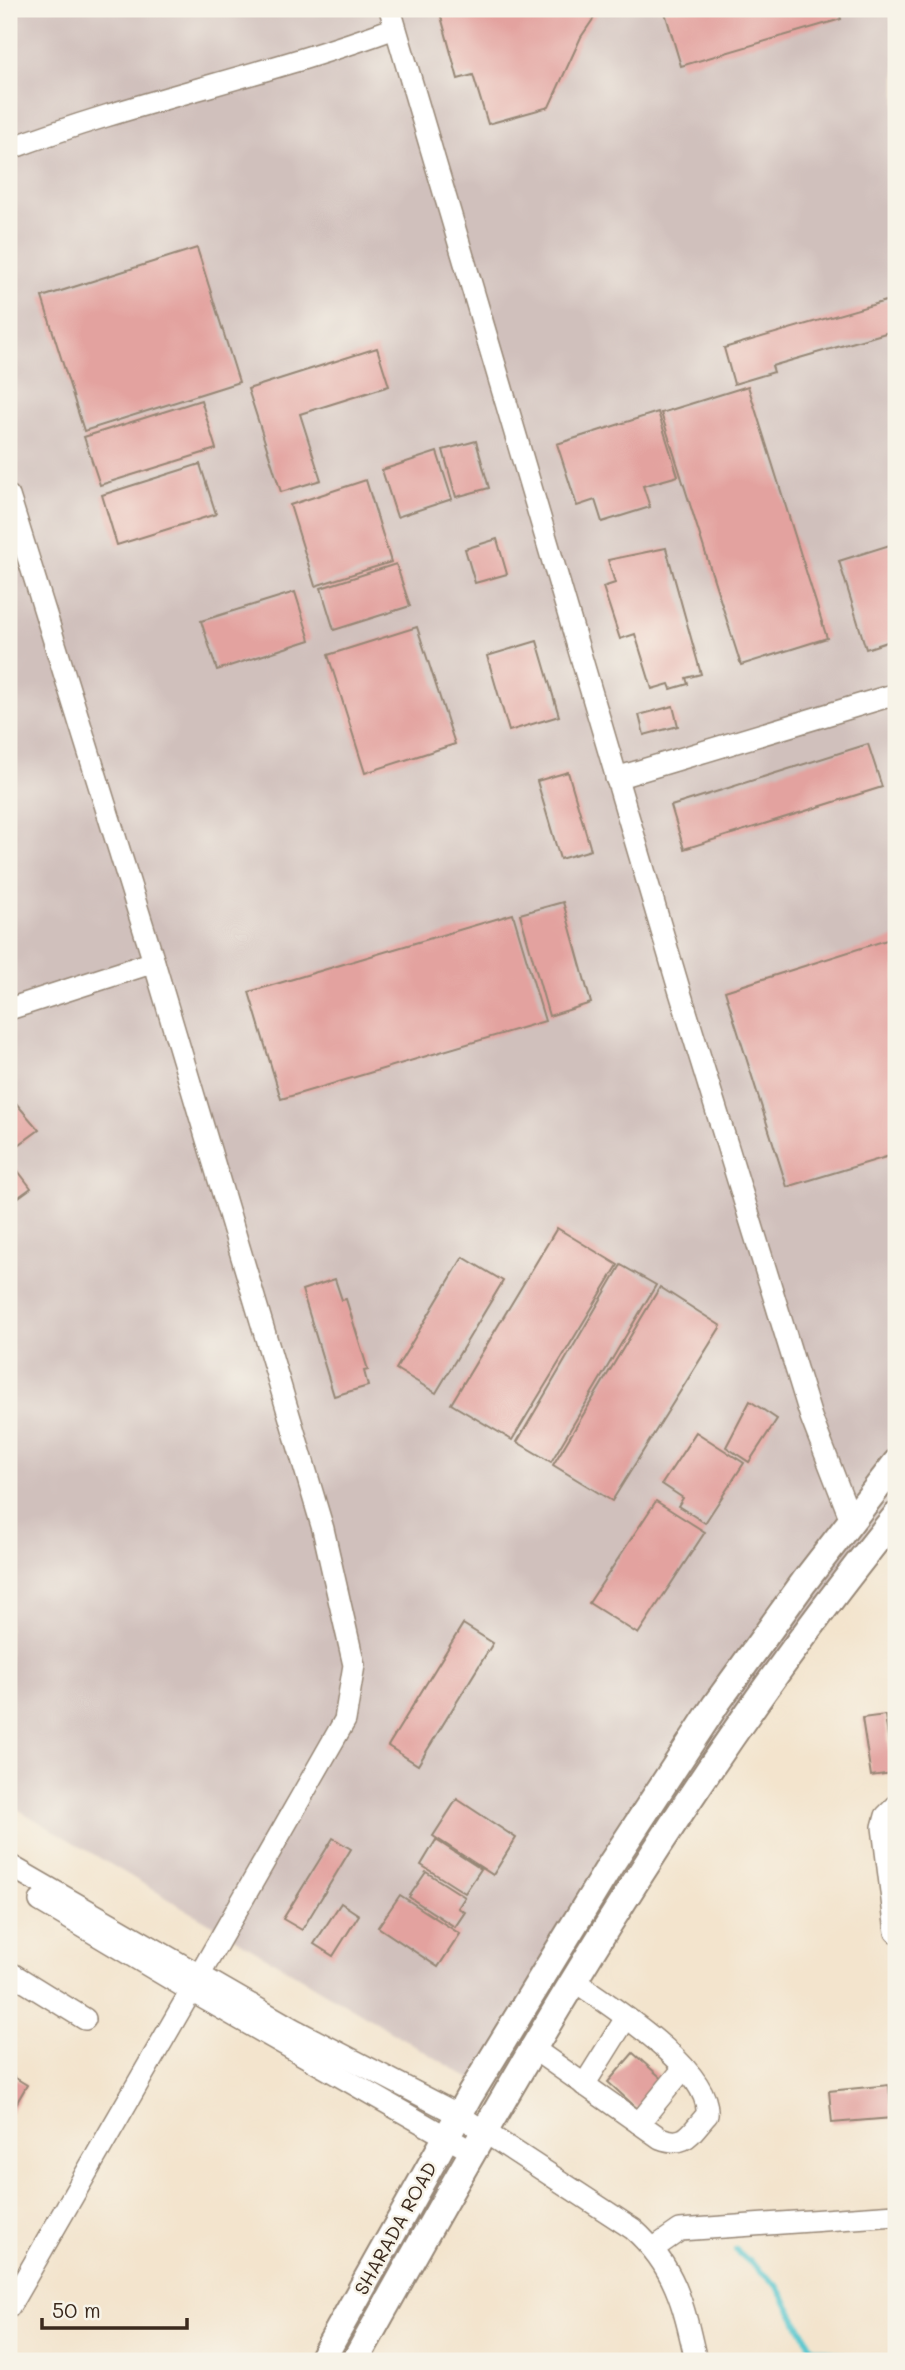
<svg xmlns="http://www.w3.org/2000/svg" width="905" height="2370" font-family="Mali,sans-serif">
<rect width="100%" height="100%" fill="#f7f3e8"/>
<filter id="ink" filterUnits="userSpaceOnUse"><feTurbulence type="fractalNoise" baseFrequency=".0143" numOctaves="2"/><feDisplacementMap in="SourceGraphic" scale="14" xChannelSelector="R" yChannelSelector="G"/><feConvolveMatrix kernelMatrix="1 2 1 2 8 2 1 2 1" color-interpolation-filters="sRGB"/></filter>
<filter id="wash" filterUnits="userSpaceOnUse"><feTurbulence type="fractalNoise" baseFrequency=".00686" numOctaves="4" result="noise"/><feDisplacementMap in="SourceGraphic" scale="28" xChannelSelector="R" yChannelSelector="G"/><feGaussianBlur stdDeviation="1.57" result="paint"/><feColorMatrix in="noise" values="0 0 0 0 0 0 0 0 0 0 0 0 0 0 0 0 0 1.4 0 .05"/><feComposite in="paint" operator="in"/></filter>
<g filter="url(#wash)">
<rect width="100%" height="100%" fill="#f3e4cd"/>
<path fill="#d0c0bc" d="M9 9H888L896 38V1514L476 2082 9 1804Z"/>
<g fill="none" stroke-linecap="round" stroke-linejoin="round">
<g stroke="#5bc8cf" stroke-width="6">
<path d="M736 2250 778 2287 819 2361"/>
<path d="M811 2347 861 2361"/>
</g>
</g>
<g id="blocks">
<g fill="#e3a29f">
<path d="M439 9H600L581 37 549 107 488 124 473 75 458 79Z"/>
<path d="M664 9H838L841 19 681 66Z"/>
<path d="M197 248 239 382 84 431 42 297Z"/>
<path d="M896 298V330L772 366 774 372 734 384 724 348Z"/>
<path d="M377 348 389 386 300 414 321 480 281 492 248 389Z"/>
<path d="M748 386 827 638 741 665 661 413Z"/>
<path d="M201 400 216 449 100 485 84 437Z"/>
<path d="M658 412 678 476 643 486 650 507 602 522 595 500 577 506 557 444Z"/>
<path d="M476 441 489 488 456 497 443 450Z"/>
<path d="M437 452 452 499 397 517 382 470Z"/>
<path d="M200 464 216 514 117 545 102 495Z"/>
<path d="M366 480 391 562 315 586 290 505Z"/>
<path d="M497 539 507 574 475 583 465 549Z"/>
<path d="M896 543V639L866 649 839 561Z"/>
<path d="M666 548 701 674 686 678 688 684 671 689 669 684 652 689 635 634 620 639 603 587 615 583 608 560Z"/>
<path d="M396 564 410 606 334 630 321 588Z"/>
<path d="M295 592 310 640 217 670 201 621Z"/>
<path d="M417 627 455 744 365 773 328 655Z"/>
<path d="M537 641 559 716 509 731 487 656Z"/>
<path d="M673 706 678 726 644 735 639 715Z"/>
<path d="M868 744 882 787 684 849 671 806Z"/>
<path d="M568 772 591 850 560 859 537 781Z"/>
<path d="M563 902 591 1003 549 1016 520 914Z"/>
<path d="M513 914 545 1021 281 1099 249 992Z"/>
<path d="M896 937V1154L787 1187 725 991Z"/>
<path d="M9 1095 39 1130 9 1152Z"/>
<path d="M9 1159 31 1188 9 1204Z"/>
<path d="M557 1228 618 1265 512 1440 451 1404Z"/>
<path d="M463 1257 503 1281 436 1393 396 1369Z"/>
<path d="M621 1265 656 1285 551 1462 517 1442Z"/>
<path d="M335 1279 342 1300 346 1299 368 1370 364 1371 368 1386 334 1396 302 1290Z"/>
<path d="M660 1287 721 1326 612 1501 553 1465Z"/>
<path d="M750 1401 777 1419 749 1462 726 1447Z"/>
<path d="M696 1432 744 1463 705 1523 678 1506 683 1498 662 1484Z"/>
<path d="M656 1501 705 1532 638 1634 589 1603Z"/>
<path d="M463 1624 493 1643 418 1765 388 1746Z"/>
<path d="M885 1715 893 1773 871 1776 862 1718Z"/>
<path d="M457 1799 516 1838 493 1875 433 1836Z"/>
<path d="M333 1838 351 1849 302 1930 283 1919Z"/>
<path d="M436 1840 481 1869 465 1893 421 1865Z"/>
<path d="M426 1872 465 1897 458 1908 465 1912 455 1927 409 1897Z"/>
<path d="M400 1895 460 1934 438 1967 378 1927Z"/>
<path d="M341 1903 359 1915 333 1956 314 1944Z"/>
<path d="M633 2053 666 2082 640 2111 608 2082Z"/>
<path d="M9 2074 27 2085 9 2116Z"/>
<path d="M889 2085 892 2118 832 2123 829 2091Z"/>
</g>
</g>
</g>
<g filter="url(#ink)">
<use href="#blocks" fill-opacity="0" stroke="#978776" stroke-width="2"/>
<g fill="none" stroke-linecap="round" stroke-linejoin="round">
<defs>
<g id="minor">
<path d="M390 9 679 989 811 1417 851 1520"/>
<path d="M9 149C135 101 268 75 395 28"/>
<path d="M9 496 154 962 323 1529 354 1665 345 1720 199 1976"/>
<path d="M616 778 896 694"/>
<path d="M9 1009 154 962"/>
<path d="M896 1806 886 1816 883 1827 896 1932"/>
<path d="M9 1865 293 2029 459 2115 633 2229C676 2267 684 2307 696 2361"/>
<path d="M40 1901 191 1991 471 2151"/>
<path d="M9 1972 85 2019"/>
<path d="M531 2047 660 2138C686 2148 690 2133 707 2115 712 2069 607 2004 573 1980"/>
<path d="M584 2085 626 2018"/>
<path d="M639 2123 684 2068"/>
<path d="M654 2248 680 2230 896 2215"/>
<path d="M9 2307 191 1991"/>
</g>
<g id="major">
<path d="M321 2361 470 2095 611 1864 716 1704 804 1582 896 1463"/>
<path d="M355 2361C517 2068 685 1777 896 1516"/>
</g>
</defs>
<use href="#minor" stroke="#978776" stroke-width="24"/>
<use href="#major" stroke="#978776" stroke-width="30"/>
<use href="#minor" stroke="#fff" stroke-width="21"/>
<use href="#major" stroke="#fff" stroke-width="26"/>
</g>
</g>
<g text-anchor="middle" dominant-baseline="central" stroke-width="5" stroke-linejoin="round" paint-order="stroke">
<g font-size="19" fill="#3b2a1e" stroke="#f7f3e8">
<text transform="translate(395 2228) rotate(-61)">SHARADA ROAD</text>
</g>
</g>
<rect width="905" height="2370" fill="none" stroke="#f7f3e8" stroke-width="35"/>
<path d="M42 2318v10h145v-10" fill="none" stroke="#3b2a1e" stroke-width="3.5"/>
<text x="52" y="2318" font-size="21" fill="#3b2a1e" stroke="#f7f3e8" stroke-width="5" paint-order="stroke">50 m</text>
</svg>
